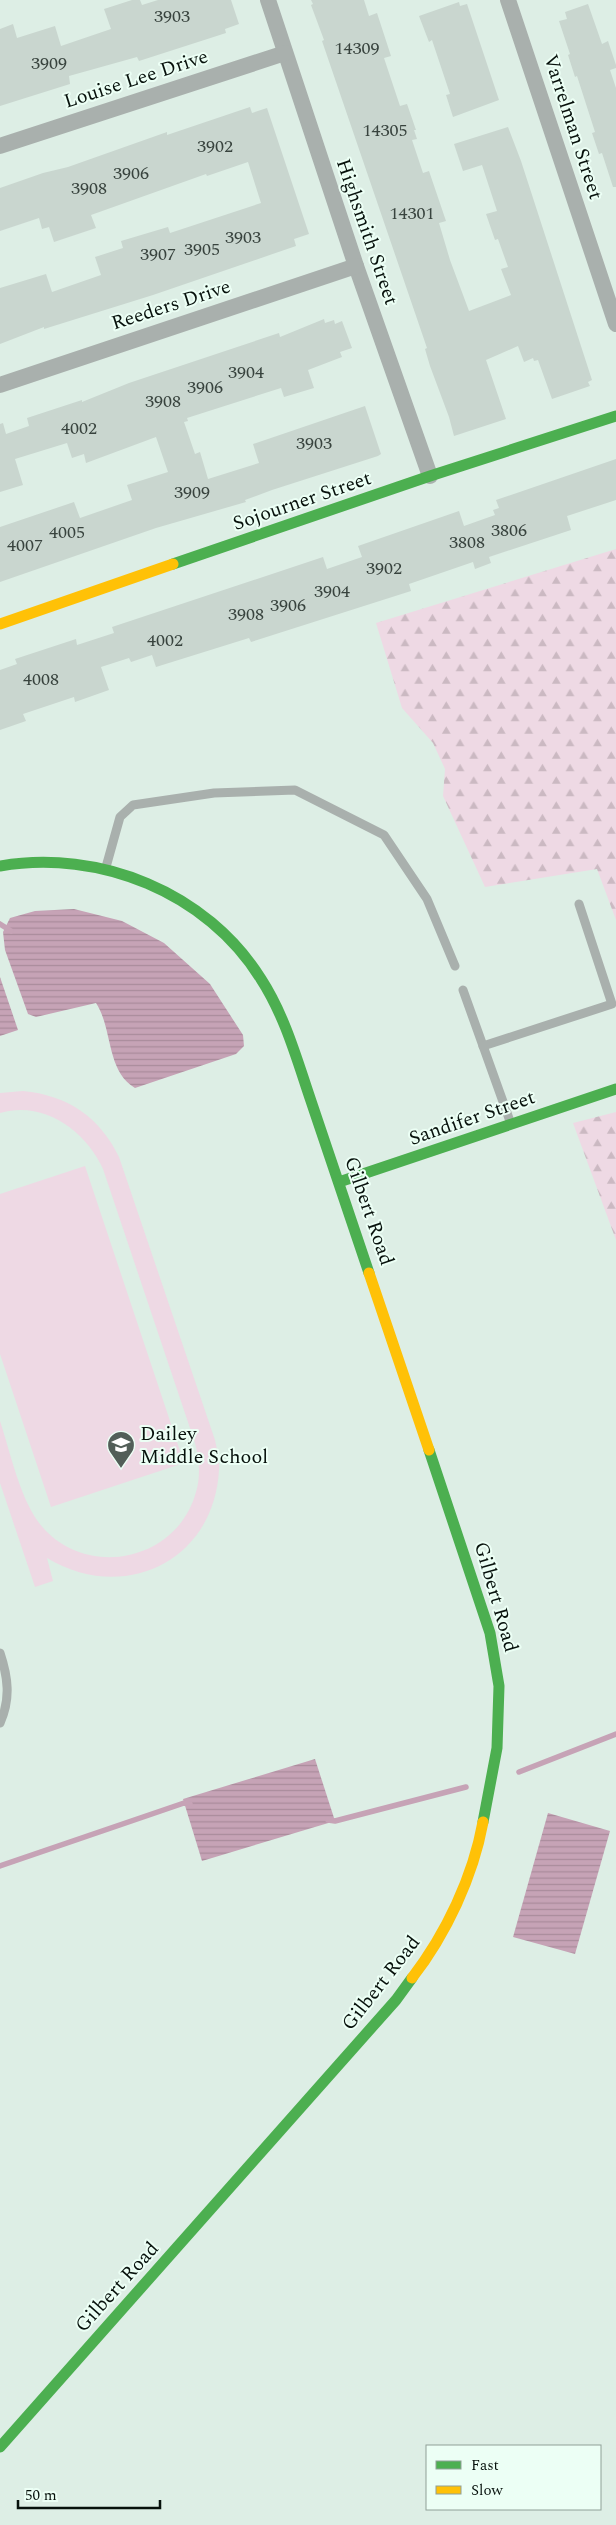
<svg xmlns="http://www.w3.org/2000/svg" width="616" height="2525" font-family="Spectral,serif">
<defs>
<pattern id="forest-firs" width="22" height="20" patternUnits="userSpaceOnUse" patternTransform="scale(1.25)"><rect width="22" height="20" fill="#eed9e4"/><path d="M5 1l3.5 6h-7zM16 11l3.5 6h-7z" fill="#cbb9c2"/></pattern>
<pattern id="water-rules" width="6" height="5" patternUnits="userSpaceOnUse" patternTransform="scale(1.25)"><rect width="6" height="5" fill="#c6a3b6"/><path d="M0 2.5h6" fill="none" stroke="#a98b9b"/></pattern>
</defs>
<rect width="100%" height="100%" fill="#ddeee5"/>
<g fill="url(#forest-firs)">
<path d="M616 549V920L597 869 485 887 443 796 445 769 433 743 402 708 376 623Z"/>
<path d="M616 1112V1240L573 1123Z"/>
</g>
<g fill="#eed9e4">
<path d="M23 1091C67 1095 100 1117 119 1157L215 1440C217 1450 220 1461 219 1470 214 1562 123 1604 47 1558L53 1581 35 1587 0 1483V1421C11 1454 21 1505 45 1530 92 1579 178 1559 196 1492 201 1476 199 1458 195 1443L103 1169C86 1131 44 1100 0 1113V1093Z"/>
<path d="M85 1166 184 1463 51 1507 0 1354V1194Z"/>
</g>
<g fill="url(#water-rules)">
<path d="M74 909 122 921 164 943 210 984 243 1035 244 1046 236 1054 135 1088C106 1071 113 1029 96 1003L36 1017 28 1014 5 950 3 932 10 918 35 911Z"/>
<path d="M0 977 18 1030 0 1036Z"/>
<path d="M315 1759 335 1821 202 1861 183 1799Z"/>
<path d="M548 1813 610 1831 575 1954 513 1937Z"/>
</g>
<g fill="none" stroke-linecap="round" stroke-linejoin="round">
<g stroke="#c6a3b6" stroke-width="5.5">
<path d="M0 924 11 931"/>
<path d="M519 1772 616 1734"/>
<path d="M328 1820 335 1821 466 1787"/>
<path d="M0 1866 184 1803 190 1804"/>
</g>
</g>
<g fill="#c9d6cf">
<path d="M132 0H140L142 5 158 0H231L239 24 225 29 226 33 139 61 137 57 69 76 70 84 0 106V29L13 24 17 38 55 26 61 46 111 29 104 9Z"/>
<path d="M311 0H364L369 16 377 13 391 56 384 58 400 106 407 104 416 130H414L417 139 412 140 423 173 429 171 446 221 439 223 450 260 469 311 511 295 501 269 508 267 498 239 495 240 486 214 497 211 482 165 463 171 454 144 508 127 521 161 592 380 588 382 590 386 552 399 538 360 534 361 533 358 524 362 518 346 486 360 506 419 454 436 449 417 430 366 425 349 427 348 322 41 324 40 311 5 313 4Z"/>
<path d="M459 2 460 6 467 4 499 100 453 117 446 95 450 94 432 40 429 42 419 16Z"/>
<path d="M588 4 602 44 608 41 616 65V68L610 70 616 88V187H613L602 153 599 154 592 133 595 132 577 76 575 77 568 55 570 54 559 21 567 19 565 12Z"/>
<path d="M250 107 252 113 267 108 309 234 294 239 296 246 153 295 44 329V327L0 344V288L46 274 52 292 101 275 95 257 123 248 121 241 168 227 170 233 261 203 248 162 207 176 206 174 91 215 96 228 54 242 49 227 42 229 39 218 0 231V188L43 173 68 167 167 132V135Z"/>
<path d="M324 319 325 323 334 320 335 324 342 321 352 348 340 352 342 357 308 370 314 388 284 397 281 388 187 418 188 421 184 422 195 454 200 452 208 479 259 463 253 444 365 406 381 454 378 456 272 490 245 500 246 502 156 528 0 582V527L74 502 80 518 132 500 127 485 168 472 156 437 86 463 84 454 72 458 67 443 15 459 23 485 0 492V424L3 423 6 434 29 426 27 418 82 400V402L129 383 279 333 280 337Z"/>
<path d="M616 459V500L567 516 571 530 489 557 491 563 475 569 473 562 409 584 411 591 251 642 249 638 156 667 152 655 131 662 129 658 101 667 109 690 75 702 74 697 23 714 26 721 0 730V670L17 664 15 659 76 639 77 645 114 633 112 627 323 557 327 569 362 557 358 546 459 511 464 526 495 515 493 510 499 508 496 500Z"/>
</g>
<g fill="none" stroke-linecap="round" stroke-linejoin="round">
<g stroke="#a9b0ad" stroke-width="9">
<path d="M106 867 120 817 133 805 214 793 295 790 384 835 427 899 455 966"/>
<path d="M463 990 511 1124"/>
<path d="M483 1046 612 1004 579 904"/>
<path d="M0 1653C8 1677 11 1699 0 1723"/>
</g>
<g stroke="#a9b0ad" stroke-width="16">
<path d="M268 0 356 266 430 476"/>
<path d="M508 0 616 324"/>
<path d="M0 146 285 53"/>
<path d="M0 385 356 266"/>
</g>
<g stroke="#4caf50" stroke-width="11">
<path d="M173 564 430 476 616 416"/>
<path d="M0 866C99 849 207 892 261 979 285 1016 297 1060 311 1101 330 1158 350 1215 369 1273"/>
<path d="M339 1182 616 1089"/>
<path d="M429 1450 490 1633 499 1686 497 1748 483 1822"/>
<path d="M0 2447 396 2000 412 1978"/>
</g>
<g stroke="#ffc107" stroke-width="11">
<path d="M0 624 173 564"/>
<path d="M369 1273 429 1450"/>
<path d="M412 1978C446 1934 473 1877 483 1822"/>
</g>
</g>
<defs>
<symbol id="school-pin" viewBox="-11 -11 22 30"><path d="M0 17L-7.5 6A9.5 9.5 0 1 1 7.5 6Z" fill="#525e58" stroke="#ecfff5"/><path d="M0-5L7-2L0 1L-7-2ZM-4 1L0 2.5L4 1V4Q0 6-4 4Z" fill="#fff"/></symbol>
</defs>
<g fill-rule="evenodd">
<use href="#school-pin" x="105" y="1429" width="32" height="43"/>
</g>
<g text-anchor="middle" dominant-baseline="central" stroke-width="4" stroke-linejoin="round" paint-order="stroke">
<g font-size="18" fill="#38433e">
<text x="172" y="16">3903</text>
<text x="357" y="48">14309</text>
<text x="49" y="63">3909</text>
<text x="385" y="130">14305</text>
<text x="215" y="146">3902</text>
<text x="131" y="173">3906</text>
<text x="89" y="188">3908</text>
<text x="412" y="213">14301</text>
<text x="243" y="237">3903</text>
<text x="202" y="249">3905</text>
<text x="158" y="254">3907</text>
<text x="246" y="372">3904</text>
<text x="205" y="387">3906</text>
<text x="163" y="401">3908</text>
<text x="79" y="428">4002</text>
<text x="314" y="443">3903</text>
<text x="192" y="492">3909</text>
<text x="509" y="530">3806</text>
<text x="67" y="532">4005</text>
<text x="467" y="542">3808</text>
<text x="25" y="545">4007</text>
<text x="384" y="568">3902</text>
<text x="332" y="591">3904</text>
<text x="288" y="605">3906</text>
<text x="246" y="614">3908</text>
<text x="165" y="640">4002</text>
<text x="41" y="679">4008</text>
</g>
<g font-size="20" fill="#07110c" stroke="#ecfff5">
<text transform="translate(136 79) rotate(-18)">Louise Lee Drive</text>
<text transform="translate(573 127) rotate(72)">Varrelman Street</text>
<text transform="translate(367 232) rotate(71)">Highsmith Street</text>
<text transform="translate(171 305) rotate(-18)">Reeders Drive</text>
<text transform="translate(302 501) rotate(-19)">Sojourner Street</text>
<text transform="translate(472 1118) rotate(-19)">Sandifer Street</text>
<text transform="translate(369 1211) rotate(71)">Gilbert Road</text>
<text transform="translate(496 1597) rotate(74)">Gilbert Road</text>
<text transform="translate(381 1983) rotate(-52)">Gilbert Road</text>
<text transform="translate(117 2287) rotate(-48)">Gilbert Road</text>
</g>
<g font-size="20" fill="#07110c" stroke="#ecfff5" text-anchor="start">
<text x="140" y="1434">Dailey<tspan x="140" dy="23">Middle School</tspan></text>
</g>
</g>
<rect x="426" y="2445" width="175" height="65" fill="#ecfff5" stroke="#90a098"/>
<rect x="436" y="2461" width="25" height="8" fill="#4caf50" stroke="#90a098"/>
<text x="471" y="2470" font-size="15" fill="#07110c">Fast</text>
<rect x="436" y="2486" width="25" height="8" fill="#ffc107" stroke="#90a098"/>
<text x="471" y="2495" font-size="15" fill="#07110c">Slow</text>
<path d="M18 2500v8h142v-8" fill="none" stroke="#07110c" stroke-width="2.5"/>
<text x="25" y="2500" font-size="15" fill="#07110c" stroke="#ecfff5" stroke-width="4" paint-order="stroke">50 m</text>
</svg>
